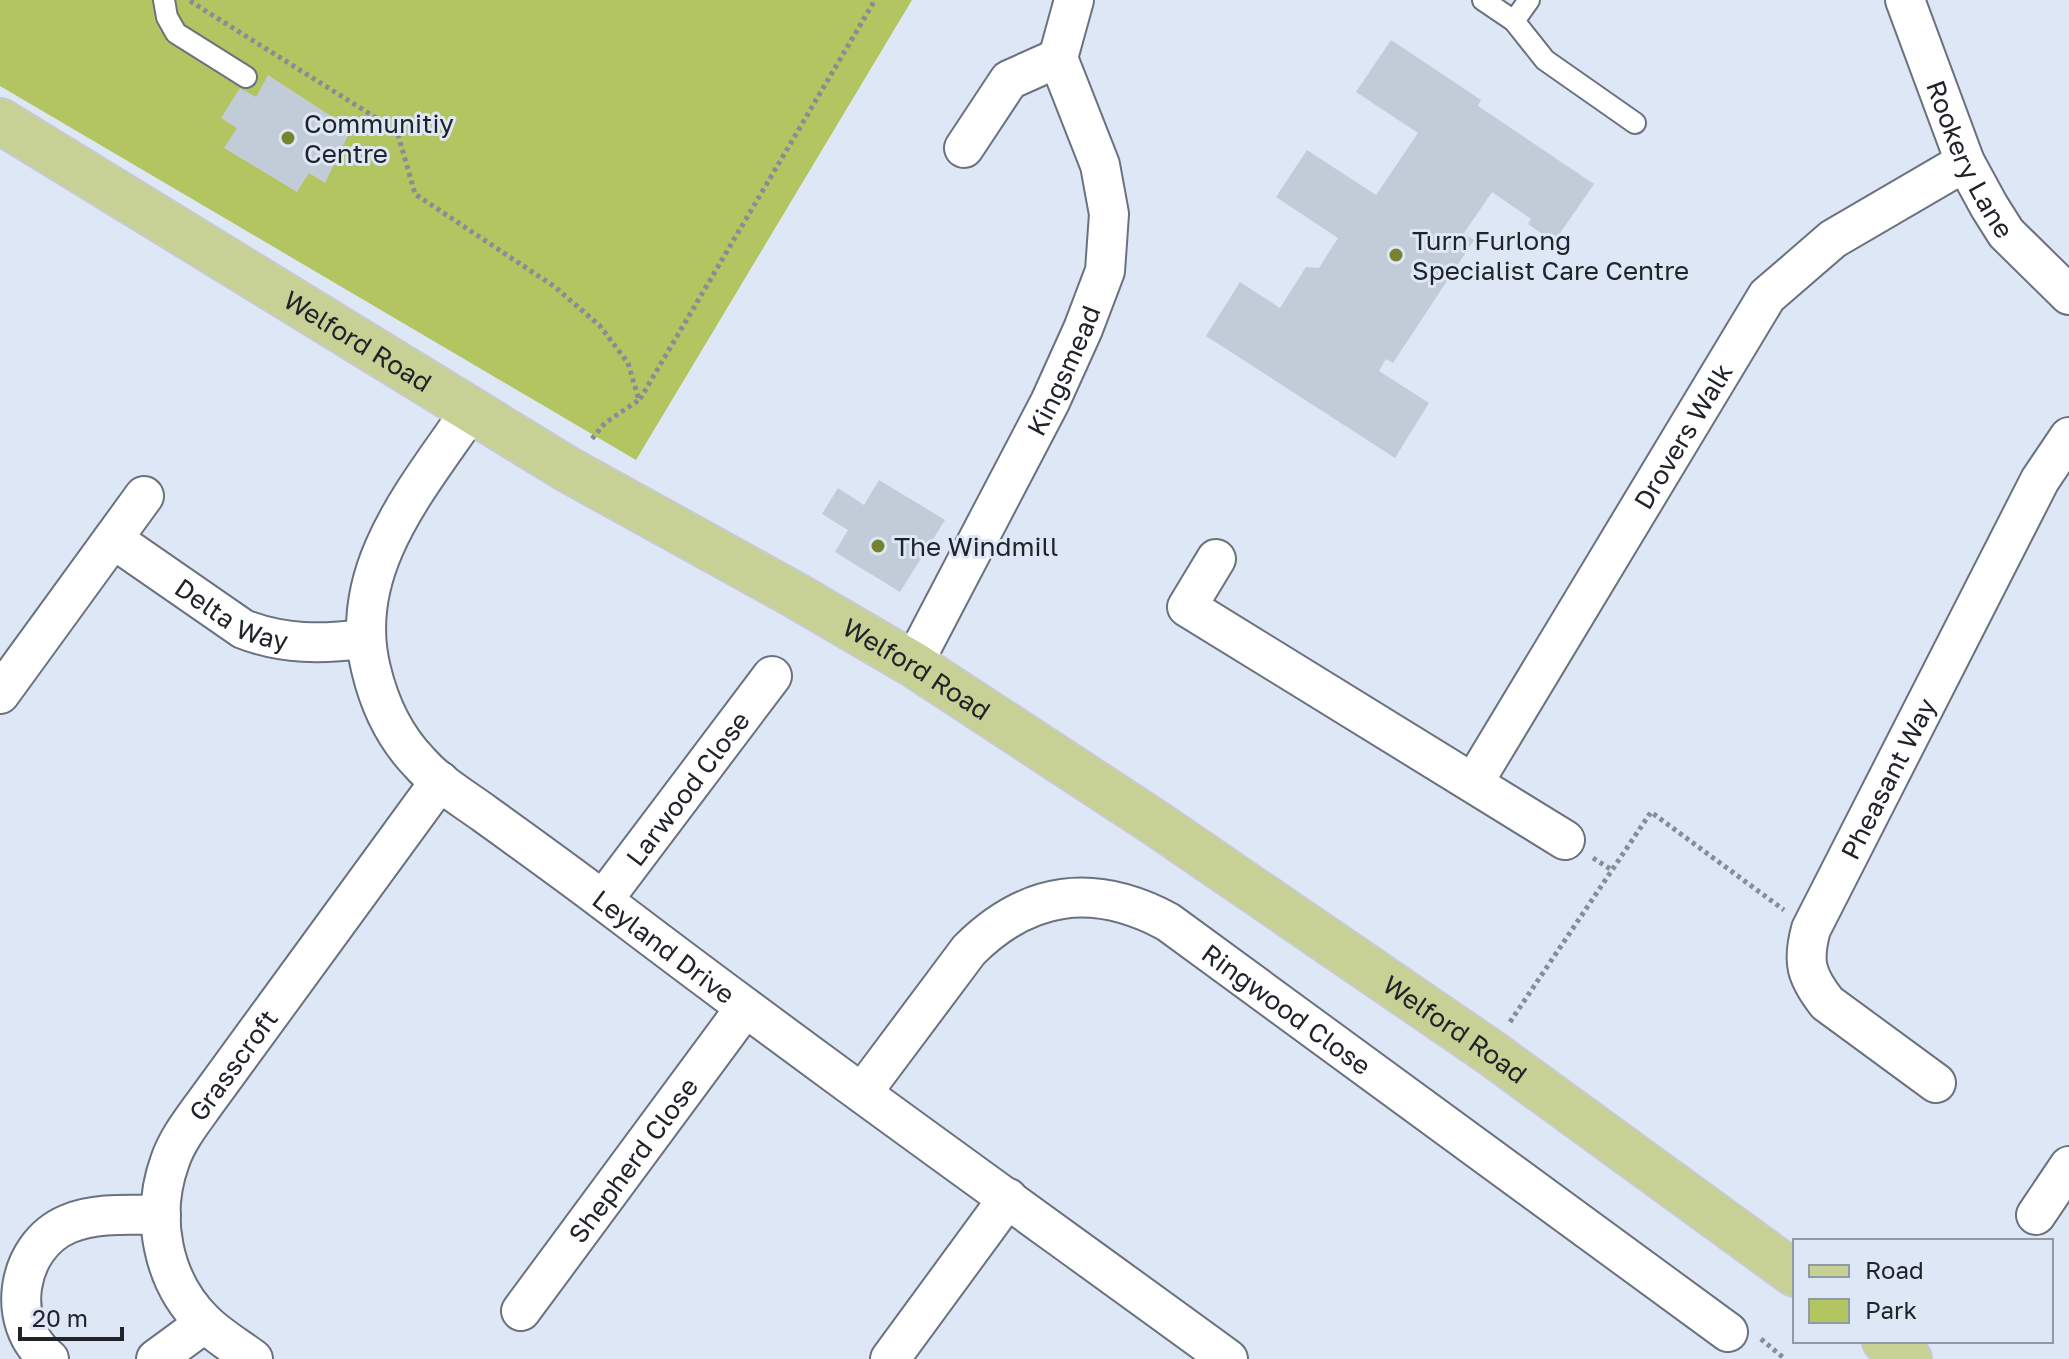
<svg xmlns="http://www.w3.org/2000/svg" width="2069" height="1359" font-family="'Golos Text',sans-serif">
<rect width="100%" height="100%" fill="#dde7f5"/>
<path fill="#b3c561" d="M0 0H912L636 460 0 86Z"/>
<g fill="#c2ccd9">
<path d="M1391 40 1481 100 1478 106 1594 184 1554 242 1528 224 1531 219 1492 192 1464 233 1474 240 1393 363 1386 359 1379 371 1429 403 1395 458 1206 336 1240 282 1280 308 1306 267 1319 268 1338 238 1276 197 1307 150 1376 195 1418 133 1356 92Z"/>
<path d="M268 75 351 129 325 183 309 173 297 192 224 148 237 128 221 118 240 88 256 97Z"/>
<path d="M879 480 945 520 900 592 835 552 848 530 822 514 838 488 864 505Z"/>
</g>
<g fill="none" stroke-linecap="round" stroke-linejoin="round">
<defs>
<g id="service">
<path d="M164 0 167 17 176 33 246 77"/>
<path d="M1483 0 1514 21 1545 60 1635 123"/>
<path d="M1514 21 1529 0"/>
</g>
<g id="minor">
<path id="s1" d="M1905 0 1965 162 1989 206 2006 233 2069 295"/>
<path d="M964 148 1009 80 1058 58"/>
<path id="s2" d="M471 410C419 487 346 569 371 669 379 703 395 737 419 762 437 783 463 798 485 814 531 847 577 880 621 914 821 1066 1025 1211 1228 1359"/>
<path id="s3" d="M113 539 243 629C284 645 322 644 365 639"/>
<path d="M1216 559 1187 607 1565 840"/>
<path id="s4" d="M913 664 1050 402 1083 329 1105 271 1109 214 1100 165 1058 58 1074 0"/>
<path d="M0 694 144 496"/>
<path id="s5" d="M1474 782 1767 296 1833 239 1965 162"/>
<path id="s6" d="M603 900 772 676"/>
<path id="s7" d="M1936 1083 1827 1003C1806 976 1802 962 1811 929L2040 480 2069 437"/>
<path id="s8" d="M862 1093 969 950C1028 891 1094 882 1168 922L1728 1332"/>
<path d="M2036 1215 2069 1166"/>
<path id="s9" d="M521 1311 745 1008"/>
<path d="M49 1359C4 1324 16 1246 68 1224 96 1212 131 1215 161 1215"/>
<path d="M156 1359 205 1323"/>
<path id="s10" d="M253 1359C237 1347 218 1336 204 1322 162 1281 150 1216 170 1161 177 1140 192 1121 205 1103L440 781"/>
<path d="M890 1359 1008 1198"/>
</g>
<g id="primary">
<path id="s11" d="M0 121 567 469 795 595 913 664 1157 824 1490 1052 1795 1274"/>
<path d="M1885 1341 1909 1359"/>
</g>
</defs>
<use href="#service" stroke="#69727e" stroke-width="24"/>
<use href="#minor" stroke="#69727e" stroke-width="42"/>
<use href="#primary" stroke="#c9cacc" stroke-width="48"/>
<g stroke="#858d96" stroke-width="5" stroke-dasharray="4 4" stroke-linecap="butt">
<path d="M190 1 397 131 415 194 555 287 600 326 628 363 639 400 605 423 591 440"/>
<path d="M640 399 875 0"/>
<path d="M1593 858 1612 870"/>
<path d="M1510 1022 1651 812 1784 910"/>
<path d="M1761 1339 1785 1359"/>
</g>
<use href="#service" stroke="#fff" stroke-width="20"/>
<use href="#minor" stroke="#fff" stroke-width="38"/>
<use href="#primary" stroke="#c7d196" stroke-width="44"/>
</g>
<g fill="#768331" stroke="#dde7f5" stroke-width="3">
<circle cx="288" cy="138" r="8"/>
<circle cx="1396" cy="255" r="8"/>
<circle cx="878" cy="546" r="8"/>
</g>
<g text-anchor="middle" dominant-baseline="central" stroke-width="6" stroke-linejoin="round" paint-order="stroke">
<g font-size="26" fill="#202429" stroke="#dde7f5" text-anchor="start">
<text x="304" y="123">Communitiy<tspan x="304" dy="30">Centre</tspan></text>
<text x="1412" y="240">Turn Furlong<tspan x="1412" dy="30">Specialist Care Centre</tspan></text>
<text x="894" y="546">The Windmill</text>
</g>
<g font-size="26" fill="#202429" stroke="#dde7f5">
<text stroke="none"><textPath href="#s1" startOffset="172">Rookery Lane</textPath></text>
<text stroke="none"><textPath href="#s11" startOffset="420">Welford Road</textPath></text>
<text stroke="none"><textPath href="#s4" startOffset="330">Kingsmead</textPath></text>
<text stroke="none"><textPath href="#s5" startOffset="404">Drovers Walk</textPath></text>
<text stroke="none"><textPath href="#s3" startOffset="142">Delta Way</textPath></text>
<text stroke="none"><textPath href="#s11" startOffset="1068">Welford Road</textPath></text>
<text stroke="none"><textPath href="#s7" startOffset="384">Pheasant Way</textPath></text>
<text stroke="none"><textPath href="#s6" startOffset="140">Larwood Close</textPath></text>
<text stroke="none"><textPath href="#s2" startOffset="700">Leyland Drive</textPath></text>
<text stroke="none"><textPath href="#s8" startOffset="544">Ringwood Close</textPath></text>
<text stroke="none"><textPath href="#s11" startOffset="1716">Welford Road</textPath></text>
<text stroke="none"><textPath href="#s10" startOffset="350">Grasscroft</textPath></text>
<text stroke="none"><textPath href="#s9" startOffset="188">Shepherd Close</textPath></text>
</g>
</g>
<rect x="1793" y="1239" width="260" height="104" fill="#dde7f5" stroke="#9199a3" stroke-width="2"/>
<rect x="1809" y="1265" width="40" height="12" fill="#c7d196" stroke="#9199a3" stroke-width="2"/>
<text x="1865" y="1279" font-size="24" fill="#202429">Road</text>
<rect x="1809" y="1299" width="40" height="24" fill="#b3c561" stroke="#9199a3" stroke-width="2"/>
<text x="1865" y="1319" font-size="24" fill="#202429">Park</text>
<path d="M20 1327v12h102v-12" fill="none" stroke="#202429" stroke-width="4"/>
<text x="32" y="1327" font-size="24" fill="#202429" stroke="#dde7f5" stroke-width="6" paint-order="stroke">20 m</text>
</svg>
